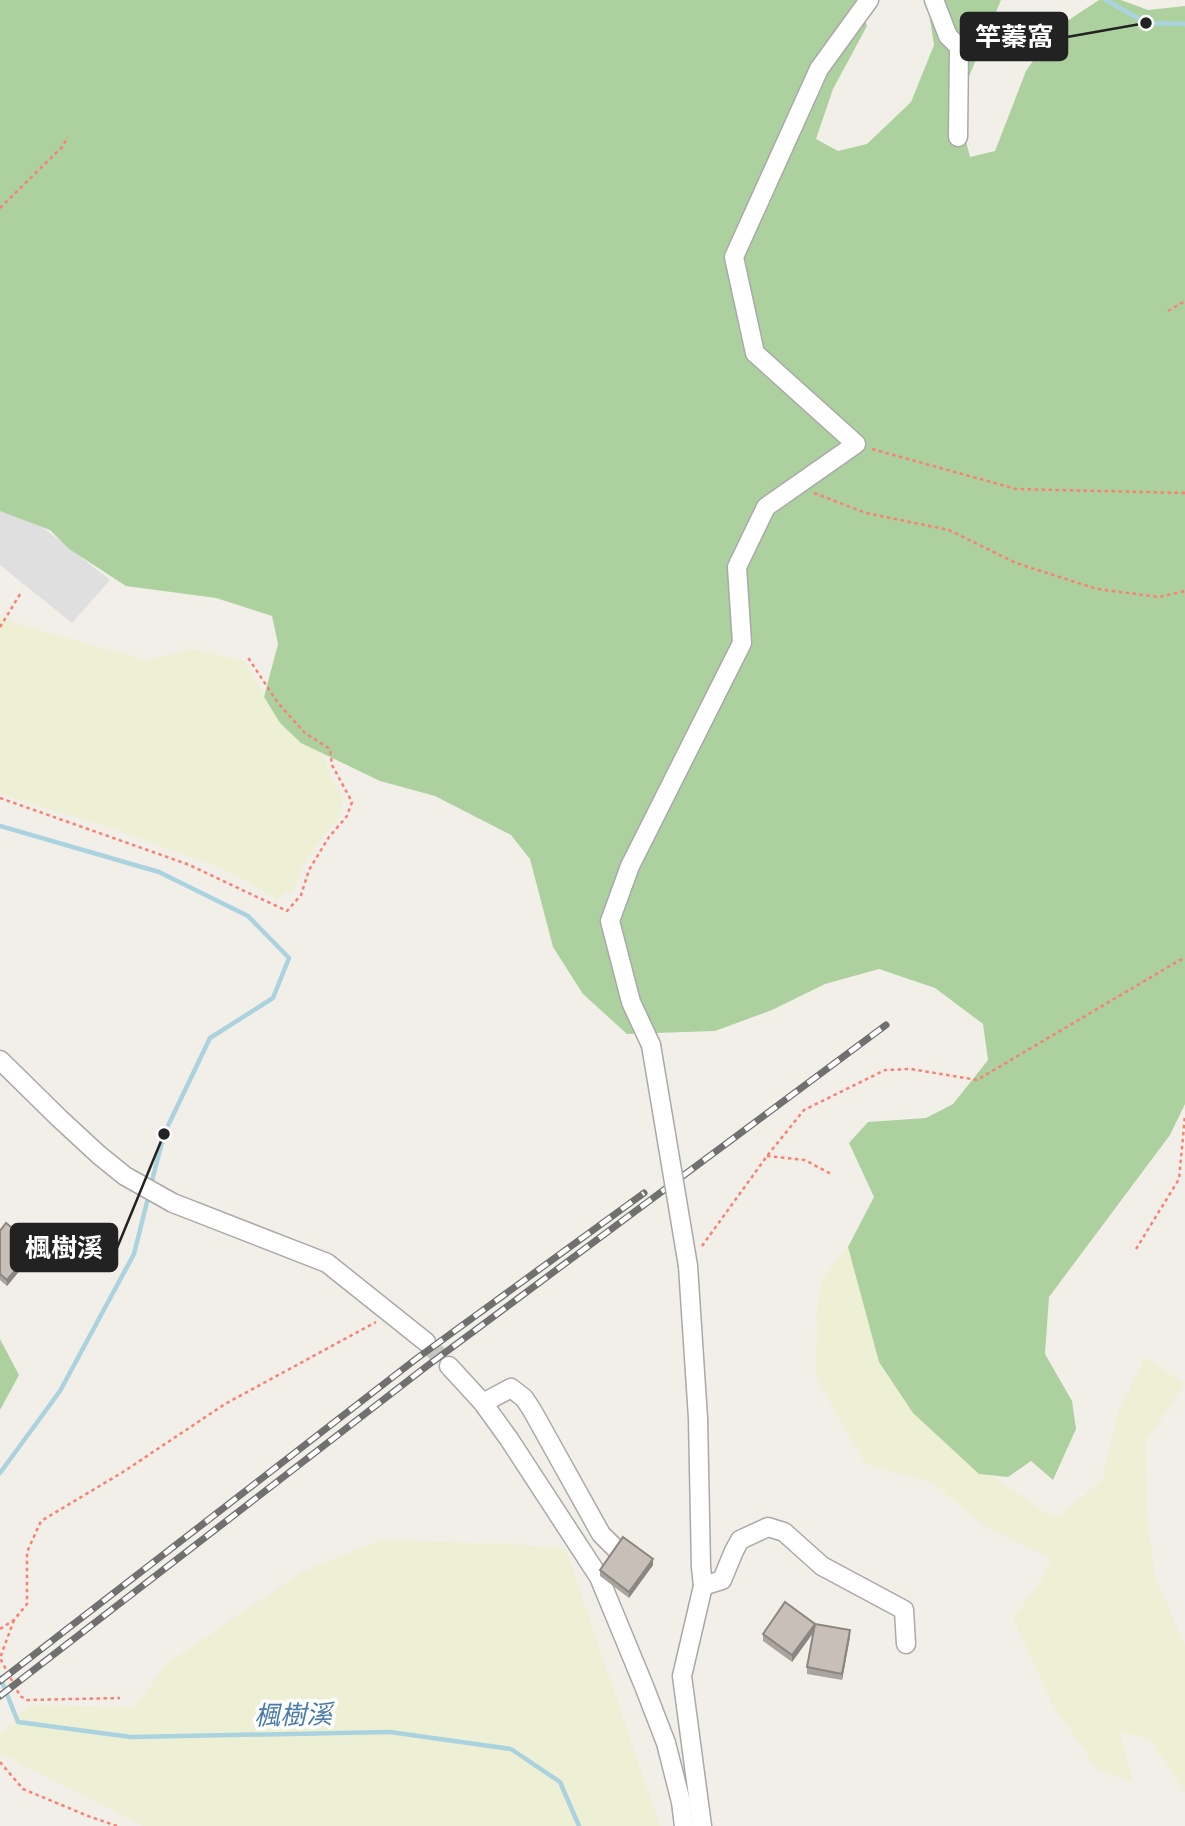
<svg xmlns="http://www.w3.org/2000/svg" width="1185" height="1826" font-family="Helvetica,'Noto Sans TC',sans-serif">
<rect width="100%" height="100%" fill="#f2efe9"/>
<path fill="#e0dfdf" d="M0 494 110 580 72 623 0 565Z"/>
<g fill="#eef0d5">
<path d="M0 615 17 624 145 660 192 649 245 661 267 701 320 752 327 765 332 780 344 798 339 817 307 858 292 893 287 891 278 900 236 875 212 865 120 831 0 794Z"/>
<path d="M851 1243 952 1448 1048 1514 1061 1515 1102 1480 1119 1409 1146 1357 1185 1384 1145 1443 1147 1519 1155 1575 1185 1646V1792L1150 1739 1119 1732 1134 1782 1097 1769 1052 1704 1013 1618 1043 1577 1052 1559 984 1525 933 1483 865 1464 816 1377 817 1309 822 1279Z"/>
<path d="M381 1540 514 1544 566 1549 660 1826H144L0 1753V1735L30 1705 134 1707 166 1664 304 1571Z"/>
</g>
<g fill="#add19e">
<path d="M0 0H859L867 26 833 89 816 139 838 151 867 144 911 102 934 45 927 0H1001L957 105 970 157 995 151 1026 71 1055 29 1099 0H1121L1148 10 1185 6V1104L1170 1135 1049 1297 1045 1354 1072 1401 1076 1429 1053 1480 1031 1461 1008 1477 979 1474 913 1413 879 1362 848 1247 874 1197 849 1143 868 1122 926 1118 953 1104 988 1060 983 1024 935 988 879 969 825 984 772 1010 715 1031 627 1034 583 994 553 947 530 859 511 835 435 796 380 781 301 743 280 723 264 697 278 644 272 616 216 598 126 586 69 549 50 530 0 511Z"/>
<path d="M0 1339 19 1375 0 1410Z"/>
</g>
<g fill="none" stroke-linecap="round" stroke-linejoin="round">
<g stroke="#aad3df" stroke-width="4.5">
<path d="M1106 0 1146 23 1185 24"/>
<path d="M0 826 159 872 248 916 289 958 273 998 210 1038 164 1134 151 1185"/>
<path d="M0 1473 60 1391 134 1254 149 1194"/>
<path d="M0 1677 18 1722 131 1737 390 1732 511 1749 560 1782 579 1826"/>
</g>
<path stroke="#c8c6c1" stroke-width="18" stroke-dasharray="18 9" stroke-linecap="butt" d="M426 1342 449 1366"/>
<defs>
<g id="minor">
<path d="M934 0 948 36 959 47 958 137"/>
<path d="M651 1045 631 1002 610 921 630 866 742 643 737 567 766 507 856 444 755 353 734 257 819 69 869 0"/>
<path d="M0 1060 59 1118 99 1155 125 1176 173 1203 327 1263 426 1342"/>
<path d="M688 1266 698 1418 701 1567 703 1586 682 1676 702 1826"/>
<path d="M449 1366 483 1403 509 1439 599 1577 644 1686 666 1743 681 1802 684 1826"/>
<path d="M483 1403 511 1388 524 1398 532 1410 601 1534 622 1555"/>
<path d="M703 1586 722 1580 734 1551 740 1540 768 1527 784 1532 822 1566 904 1610 906 1644"/>
</g>
</defs>
<use href="#minor" stroke="#a9a9a9" stroke-width="21"/>
<g stroke="#fa8072" stroke-width="2.5" stroke-dasharray="3.5 3.5" stroke-linecap="butt">
<path d="M0 208 62 147 68 137"/>
<path d="M1168 311 1185 301"/>
<path d="M872 449 1016 489 1185 493"/>
<path d="M814 493 866 513 949 530 1016 563 1097 589 1159 597 1185 591"/>
<path d="M0 627 22 591"/>
<path d="M0 798 187 864 287 911 301 895 309 870 329 837 347 816 352 802 332 765 330 749 305 733 278 703 247 656"/>
<path d="M767 1156 805 1160 831 1174"/>
<path d="M702 1246 767 1156 804 1110 885 1070 911 1069 977 1080 1180 960H1185"/>
<path d="M1136 1249 1179 1179 1185 1116"/>
<path d="M14 1620 0 1658 20 1696 27 1700 120 1698"/>
<path d="M0 1629 14 1620 27 1604V1552L41 1521 123 1472 225 1404 376 1322"/>
<path d="M0 1762 23 1789 88 1816 117 1826"/>
</g>
<use href="#minor" stroke="#fff" stroke-width="18"/>
<defs>
<g id="rail">
<path d="M0 1681 416 1359 644 1193"/>
<path d="M0 1696 427 1366 886 1025"/>
</g>
</defs>
<use href="#rail" stroke="#707070" stroke-width="7"/>
<use href="#rail" stroke="#fff" stroke-width="4.5" stroke-dasharray="13" stroke-linecap="butt"/>
<defs>
<path id="minor-bridge" d="M651 1045 688 1266"/>
</defs>
<use href="#minor-bridge" stroke="#a9a9a9" stroke-width="21" stroke-linecap="butt"/>
<use href="#minor-bridge" stroke="#fff" stroke-width="18"/>
</g>
<g fill="#aba49e">
<path d="M0 1231 35 1252 7 1286 0 1280Z"/>
<path d="M653 1565 629 1598 600 1576V1570Z"/>
<path d="M815 1624 850 1637 842 1680 807 1674V1667L814 1632 792 1662 763 1641V1634Z"/>
</g>
<g fill="#8b8681">
<path d="M35 1246V1252L7 1286V1280Z"/>
<path d="M653 1559V1565L629 1598V1592Z"/>
<path d="M815 1624V1630L792 1662V1655Z"/>
<path d="M850 1630V1637L842 1680V1674Z"/>
</g>
<g fill="#c7bfb8" stroke="#8b8681" stroke-width="2">
<path d="M6 1223 35 1246 7 1280 0 1274V1231Z"/>
<path d="M623 1537 653 1559 629 1592 600 1570Z"/>
<path d="M785 1602 815 1624 792 1655 763 1634Z"/>
<path d="M815 1624 850 1630 842 1674 807 1667Z"/>
</g>
<g text-anchor="middle" dominant-baseline="central" stroke-width="7" stroke-linejoin="round" paint-order="stroke">
<g font-size="26" font-style="italic" fill="#4a7aab" stroke="#fff">
<text transform="translate(293 1715) rotate(-1)">楓樹溪</text>
</g>
</g>
<path fill="none" stroke="#222" stroke-width="2.5" d="M1146 23L1067 37M164 1134L117 1248"/>
<g fill="#222" stroke="#fff" stroke-width="2.5">
<circle cx="1146" cy="23" r="7"/>
<circle cx="164" cy="1134" r="7"/>
</g>
<g fill="#222" stroke="#222" stroke-width="2.5">
<rect x="961" y="13" width="106" height="47" rx="7"/>
<rect x="11" y="1224" width="106" height="47" rx="7"/>
</g>
<g font-size="26" text-anchor="middle" font-weight="bold" fill="#fff">
<text x="1014" y="46">竿蓁窩</text>
<text x="64" y="1257">楓樹溪</text>
</g>
</svg>
